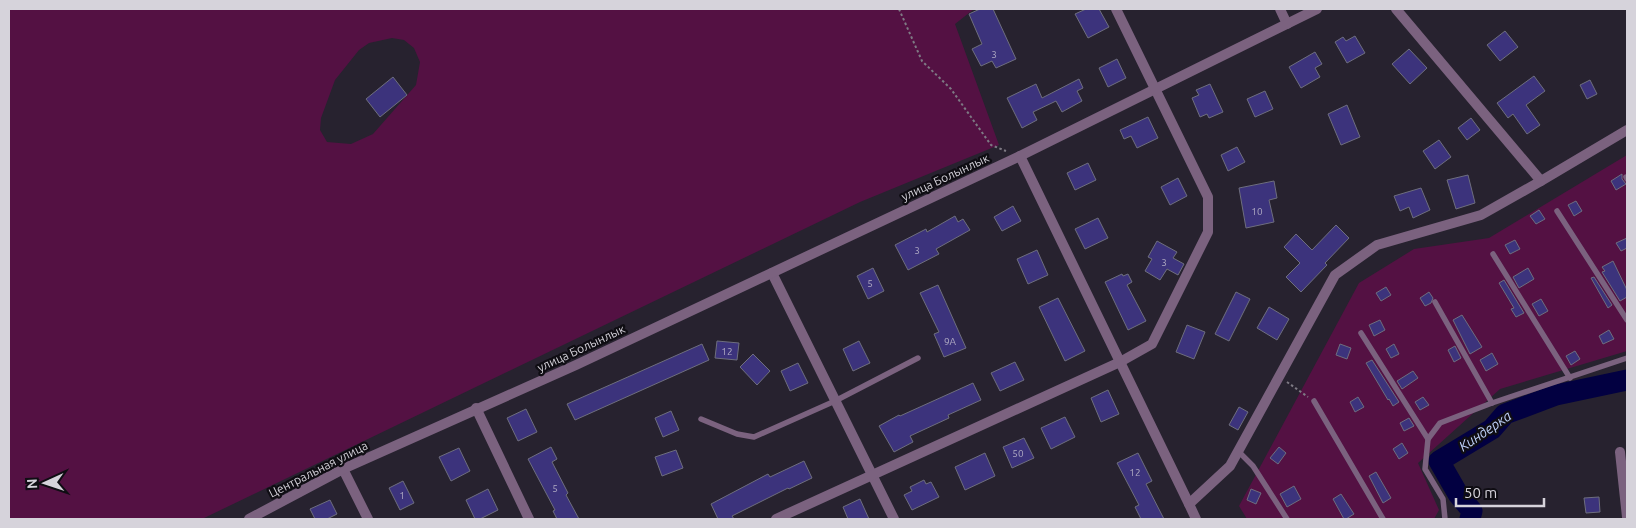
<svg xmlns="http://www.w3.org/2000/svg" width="1636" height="528" font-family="Ubuntu,sans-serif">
<rect width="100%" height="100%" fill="#27222f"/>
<g fill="#541143" fill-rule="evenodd">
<path d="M9 9H974L955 24 999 145 860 202 202 519H9ZM392 38 404 40 414 48 420 62 416 85 373 134 351 144 327 142 320 130 321 118 335 80 359 50 369 43Z"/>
<path d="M1627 155V351L1500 389 1418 463 1439 510 1434 519H1247L1239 506 1359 283 1414 249 1489 238Z"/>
</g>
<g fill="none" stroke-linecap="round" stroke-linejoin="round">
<path stroke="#020041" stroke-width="21" d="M1470 519 1472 511 1458 494 1439 461 1492 429 1505 414 1556 395 1627 380"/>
</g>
<g fill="#3c337c" stroke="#6e6e7e">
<path d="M980 9H993L1016 59 996 68 992 61 981 66 972 49 982 44 969 14Z"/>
<path d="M1086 9H1099L1109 27 1088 38 1075 14Z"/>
<path d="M1505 31 1518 47 1500 61 1487 45Z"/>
<path d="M1355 36 1365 53 1347 63 1335 42 1343 37 1346 41Z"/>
<path d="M1409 49 1427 68 1410 84 1392 64Z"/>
<path d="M1315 52 1322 64 1315 68 1320 77 1301 88 1289 67Z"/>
<path d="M1117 59 1126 78 1108 87 1099 68Z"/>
<path d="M1534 76 1545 91 1526 105 1540 125 1527 134 1513 114 1508 118 1497 103Z"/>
<path d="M393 77 407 95 380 117 366 99Z"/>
<path d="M1079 79 1083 88 1077 91 1082 101 1062 112 1056 101 1033 112 1037 120 1022 128 1007 98 1036 84 1042 98Z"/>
<path d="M1590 80 1597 94 1587 99 1580 85Z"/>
<path d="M1210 84 1223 112 1209 118 1207 114 1200 117 1192 98 1199 95 1196 90Z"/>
<path d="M1265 91 1273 109 1255 117 1247 99Z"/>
<path d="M1347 105 1360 137 1341 145 1328 114Z"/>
<path d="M1148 117 1158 138 1137 148 1131 136 1124 139 1120 130Z"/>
<path d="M1471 118 1480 130 1467 140 1458 128Z"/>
<path d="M1439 140 1451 157 1435 169 1423 151Z"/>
<path d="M1237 147 1245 162 1228 171 1221 155Z"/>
<path d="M1088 163 1096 180 1075 190 1067 173Z"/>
<path d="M1622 174V179L1626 184 1616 190 1611 181Z"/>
<path d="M1468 175 1475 203 1456 209 1447 180Z"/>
<path d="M1178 178 1187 196 1170 205 1161 187Z"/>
<path d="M1274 181 1277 198 1269 200 1274 222 1246 228 1239 188Z"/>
<path d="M1421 188 1430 210 1413 218 1409 207 1400 211 1394 196Z"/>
<path d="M1576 201 1582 211 1574 216 1568 205Z"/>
<path d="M1013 206 1021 221 1002 231 994 217Z"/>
<path d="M1539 210 1545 219 1536 224 1530 216Z"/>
<path d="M955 216 958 222 963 219 970 230 936 249 939 254 908 270 895 245 926 229 927 232Z"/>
<path d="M1098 218 1108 238 1085 249 1075 229Z"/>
<path d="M1336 225 1349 238 1325 263 1327 265 1301 292 1286 277 1300 263 1284 247 1296 234 1312 250Z"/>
<path d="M1627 238V248L1621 251 1616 243Z"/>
<path d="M1515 240 1520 249 1510 254 1505 245Z"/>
<path d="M1157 241 1177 252 1173 258 1184 264 1178 275 1167 269 1160 280 1145 271 1152 259 1148 257Z"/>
<path d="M1037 250 1048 275 1028 284 1017 259Z"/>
<path d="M1613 261 1627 290V297L1620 301 1602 272 1605 271 1602 267Z"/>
<path d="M873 268 884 291 868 299 857 276Z"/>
<path d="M1528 268 1534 279 1519 288 1513 277Z"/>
<path d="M1122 274 1123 276 1128 274 1132 282 1127 285 1146 321 1128 330 1105 282Z"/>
<path d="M1594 277 1612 305 1608 308 1591 278Z"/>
<path d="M1504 280 1524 313 1516 317 1511 309 1514 308 1499 283Z"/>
<path d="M938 285 966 348 944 357 934 334 939 332 920 293Z"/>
<path d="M1386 287 1391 295 1381 301 1376 293Z"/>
<path d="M1236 292 1250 299 1229 341 1215 334Z"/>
<path d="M1429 292 1433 298 1431 303 1425 306 1420 298Z"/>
<path d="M1058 298 1085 351 1065 361 1039 307Z"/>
<path d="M1541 299 1548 311 1539 316 1532 304Z"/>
<path d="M1269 307 1289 319 1277 340 1257 328Z"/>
<path d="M1462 315 1482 347 1470 354 1453 320Z"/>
<path d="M1380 320 1385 330 1374 336 1369 325Z"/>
<path d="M1187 325 1205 332 1194 359 1176 352Z"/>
<path d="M1609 330 1614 339 1603 344 1599 336Z"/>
<path d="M717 341 739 343 737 360 715 358Z"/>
<path d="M859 341 870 363 853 371 843 349Z"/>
<path d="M702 344 709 360 575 420 567 404Z"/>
<path d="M1340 344 1351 348 1347 359 1336 355Z"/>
<path d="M1394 344 1399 354 1391 358 1386 349Z"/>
<path d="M1455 346 1461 358 1454 362 1448 350Z"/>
<path d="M1575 351 1580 359 1571 365 1566 356Z"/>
<path d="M1492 353 1498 364 1486 371 1480 360Z"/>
<path d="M753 354 770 371 757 385 740 367Z"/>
<path d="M1372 360 1399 402 1393 406 1389 399 1388 400 1366 363Z"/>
<path d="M1015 362 1024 380 1000 391 991 373Z"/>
<path d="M798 363 808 383 790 391 781 371Z"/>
<path d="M1413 371 1418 378 1402 389 1397 381Z"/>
<path d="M973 383 981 400 948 415 949 418 910 436 913 442 894 452 879 426 899 415 900 416Z"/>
<path d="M1108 390 1119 414 1101 422 1091 398Z"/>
<path d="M1358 397 1364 407 1355 412 1350 402Z"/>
<path d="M1423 397 1429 405 1420 410 1415 402Z"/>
<path d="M1239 407 1248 412 1238 430 1229 425Z"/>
<path d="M526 409 537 432 518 441 507 418Z"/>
<path d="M671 411 679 430 663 437 655 418Z"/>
<path d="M1065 417 1075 437 1051 449 1041 428Z"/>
<path d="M1409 418 1414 426 1404 431 1400 423Z"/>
<path d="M1024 438 1034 458 1012 468 1003 447Z"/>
<path d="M1402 443 1408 453 1399 459 1393 449Z"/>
<path d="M551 447 557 459 552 462 568 493 566 495 579 519H557L553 511 555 510 528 459Z"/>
<path d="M1279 447 1286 453 1278 464 1270 458Z"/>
<path d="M459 448 470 471 451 481 439 457Z"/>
<path d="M676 450 683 468 662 476 655 457Z"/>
<path d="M985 453 995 476 965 490 955 467Z"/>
<path d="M1138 453 1152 481 1146 484 1164 519H1141L1135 507 1139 505 1117 463Z"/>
<path d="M804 461 812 478 789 489 788 488 732 516 734 519H718L711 504 768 474 770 477Z"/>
<path d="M1376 472 1391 498 1383 503 1369 476Z"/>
<path d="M924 480 926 484 931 482 939 497 912 510 904 495 912 491 910 487Z"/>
<path d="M403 481 414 503 400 510 389 488Z"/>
<path d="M1294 486 1301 499 1287 507 1280 494Z"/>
<path d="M488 489 498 510 480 519H475L466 500Z"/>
<path d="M1251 489 1261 493 1256 504 1247 500Z"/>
<path d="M1341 494 1354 514 1346 519H1344L1333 499Z"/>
<path d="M1599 497 1600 512 1586 513 1584 498Z"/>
<path d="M860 499 869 519H848L843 507Z"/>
<path d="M330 500 337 514 327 519H315L310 509Z"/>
</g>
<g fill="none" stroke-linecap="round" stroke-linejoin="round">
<g stroke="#7e7a84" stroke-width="2" stroke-dasharray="2.5 2.5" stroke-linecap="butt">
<path d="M899 9 922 61 951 89 991 145 1006 151"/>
<path d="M1287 382 1308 397"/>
</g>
<g stroke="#7b627f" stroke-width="5.5">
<path d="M1626 177 1627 179"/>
<path d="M1557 211 1627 320"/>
<path d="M1493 254 1570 378"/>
<path d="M1435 302 1492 403"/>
<path d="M1361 333 1428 439"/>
<path d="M1314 401 1383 519"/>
<path d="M701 419 737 434 754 437 835 401 918 358"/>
<path d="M1238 451 1253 466 1287 519"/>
<path d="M1445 519 1443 499 1425 469 1428 439 1440 423 1492 403 1627 358"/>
</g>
<g stroke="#7b627f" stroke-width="10">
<path d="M1280 9 1287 24"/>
<path d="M1396 9 1541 181 1627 130"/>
<path d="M1020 156 1189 504"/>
<path d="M772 273 894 519"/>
<path d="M476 408 529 519"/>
<path d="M1620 452 1627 517"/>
<path d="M343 469 368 519"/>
<path d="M249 519 343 469 576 365 1020 156 1317 9"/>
<path d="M776 519 1120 362 1152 344 1208 232V197L1116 9"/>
<path d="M1196 519 1189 504 1230 466 1335 275 1377 245 1481 215 1541 181"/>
</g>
</g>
<g text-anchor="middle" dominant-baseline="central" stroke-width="4.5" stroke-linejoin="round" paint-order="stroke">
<g font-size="10" fill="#b0abc3">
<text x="994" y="54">3</text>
<text x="1257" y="211">10</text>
<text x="917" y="250">3</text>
<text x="1164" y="262">3</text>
<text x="870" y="283">5</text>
<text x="950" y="341">9А</text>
<text x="727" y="351">12</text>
<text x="1018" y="453">50</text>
<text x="1135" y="472">12</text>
<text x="555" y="488">5</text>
<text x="402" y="495">1</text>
</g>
<g font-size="12" fill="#d6d3db" stroke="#0f0d13">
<text transform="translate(945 177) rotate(-25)">улица Болынлык</text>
<text transform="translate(581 348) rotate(-25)">улица Болынлык</text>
<text transform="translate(318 469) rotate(-27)">Центральная улица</text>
</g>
<g font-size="14" font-style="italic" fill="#bfd1f9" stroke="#0f0d13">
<text transform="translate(1485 431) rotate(-34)">Киндерка</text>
</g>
</g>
<rect width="1636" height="528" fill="none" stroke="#d6d3db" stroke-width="20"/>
<g transform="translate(45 483) rotate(267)" stroke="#0f0d13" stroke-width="4" paint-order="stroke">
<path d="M0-4L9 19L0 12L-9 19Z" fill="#d6d3db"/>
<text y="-8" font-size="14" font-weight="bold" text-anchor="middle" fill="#d6d3db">N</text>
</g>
<path d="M1456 498v8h88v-8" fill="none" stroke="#d6d3db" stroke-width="2.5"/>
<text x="1464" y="498" font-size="15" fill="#d6d3db" stroke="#0f0d13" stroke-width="4" paint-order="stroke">50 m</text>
</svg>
